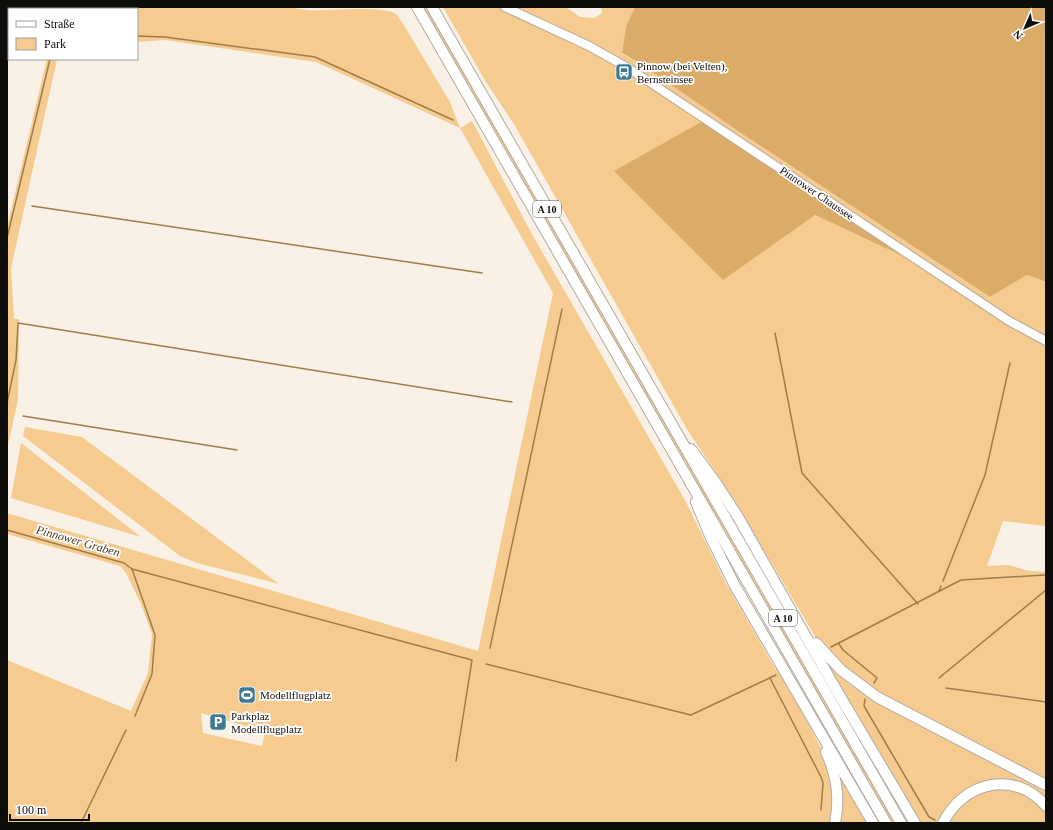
<svg xmlns="http://www.w3.org/2000/svg" width="1053" height="830" font-family="'Times New Roman',serif">
<rect width="100%" height="100%" fill="#f9f0e6"/>
<g fill="#f6cb8f" fill-rule="evenodd">
<path d="M73 7H290C301 10 313 11 324 10 339 10 385 6 396 14 398 16 400 20 402 22L450 102 460 128 472 121 533 236 686 502 724 580 775 668 782 676 810 727 823 752 834 786 831 823H7V660L131 711 148 673 152 634 140 602 126 573 120 566 7 534V513L478 651 553 293 460 128 316 62 165 40 137 42V9H72ZM201 713 265 732 262 746 203 733Z"/>
<path d="M422 7H426L896 823H892Z"/>
<path d="M443 7H566L580 17 595 18 602 13 601 7H635L626 26 622 54 639 63 738 131 990 297 1027 275 1046 282V526L1003 521 987 566 1008 565 1029 571 1046 572V779L871 688 849 672 820 645 735 501 688 431 514 124 486 82ZM703 121 905 257 815 215Z"/>
<path d="M47 59H57L11 268 14 319H19L18 400 7 449V227Z"/>
<path d="M25 427 82 437 279 584 197 563 180 556 23 436Z"/>
<path d="M21 443 141 537 11 498Z"/>
<path d="M823 660 852 686 869 697 1046 791V801L1019 784 965 791 951 803 940 823H917Z"/>
<path d="M833 759 870 823H838Z"/>
<path d="M1000 788 1022 792 1042 807 1046 812V823H947L951 815 972 795Z"/>
</g>
<g fill="#dbac68">
<path d="M635 7H1046V282L1027 275 990 297 738 131 639 63 622 53 626 26Z"/>
<path d="M703 121 909 259 815 215 723 280 614 171Z"/>
</g>
<g fill="none" stroke-linecap="round" stroke-linejoin="round">
<g stroke="#9e7d4c" stroke-width="1.5">
<path d="M137 36 165 37 315 57 453 120"/>
<path d="M7 60 10 59"/>
<path d="M32 206 482 273"/>
<path d="M7 238 50 59"/>
<path d="M775 333 802 473 918 604"/>
<path d="M7 403 16 360 18 323 512 402"/>
<path d="M23 416 237 450"/>
<path d="M7 530 124 563 132 569 155 635 152 674 135 716"/>
<path d="M132 569 472 660 456 761"/>
<path d="M943 581 985 475 1010 363"/>
<path d="M939 591 941 586"/>
<path d="M839 644 843 650 877 678 874 683"/>
<path d="M831 647 961 580 1045 575"/>
<path d="M490 648 562 309"/>
<path d="M486 664 691 715 776 675"/>
<path d="M770 678 821 777 823 783 821 810"/>
<path d="M939 678 1046 590"/>
<path d="M946 688 1046 702"/>
<path d="M865 699 864 706 929 817 935 820"/>
<path d="M81 823 126 730"/>
</g>
<defs>
<path id="secondary" d="M505 7 589 46 630 69 1009 321 1046 341"/>
<g id="highway">
<path d="M417 7 886 823"/>
<path d="M432 7 901 823"/>
<path d="M691 449 716 483 738 517 834 686 915 823"/>
<path d="M696 502 711 538 735 586 873 823"/>
<path d="M816 643 841 670 877 697 1046 785"/>
<path d="M826 752C837 775 840 798 835 823"/>
<path d="M943 823C963 782 1014 769 1046 806"/>
</g>
</defs>
<use href="#secondary" stroke="#b3aba1" stroke-width="10"/>
<use href="#highway" stroke="#b3aba1" stroke-width="12"/>
<use href="#secondary" stroke="#fff" stroke-width="8"/>
<use href="#highway" stroke="#fff" stroke-width="10"/>
</g>
<defs>
<symbol id="bus-square" viewBox="-11 -11 22 22"><rect x="-9" y="-9" width="18" height="18" rx="4" fill="#3d7a91" stroke="#fff"/><path d="M-5-6H5V4H4V6H2V4H-2V6H-4V4H-5ZM-3.5-4V0h7V-4ZM-3.5 1.2v1.5H-2V1.2ZM2 1.2v1.5H3.5V1.2Z" fill="#fff"/></symbol>
<symbol id="stadium-square" viewBox="-11 -11 22 22"><rect x="-9" y="-9" width="18" height="18" rx="4" fill="#3d7a91" stroke="#fff"/><path d="M0-5a6.5 5 0 1 0 0 10a6.5 5 0 1 0 0-10ZM-3.5-1.8h7v3.6h-7Z" fill="#fff"/></symbol>
<symbol id="parking-square" viewBox="-11 -11 22 22"><rect x="-9" y="-9" width="18" height="18" rx="4" fill="#3d7a91" stroke="#fff"/><path d="M-3.5-5.5H1a3.5 3.5 0 0 1 0 7H-1V5.5H-3.5ZM-1-3.4V-.6H.8a1.4 1.4 0 0 0 0-2.8Z" fill="#fff"/></symbol>
</defs>
<g fill-rule="evenodd">
<use href="#bus-square" x="614" y="62" width="20" height="20"/>
<use href="#stadium-square" x="237" y="685" width="20" height="20"/>
<use href="#parking-square" x="208" y="712" width="20" height="20"/>
</g>
<g text-anchor="middle" dominant-baseline="central" stroke-width="3.5" stroke-linejoin="round" paint-order="stroke">
<g fill="#fff" stroke="#575653" stroke-width="1">
<rect x="533" y="201" width="28" height="16" rx="3"/>
<rect x="769" y="610" width="28" height="16" rx="3"/>
</g>
<g font-size="10" font-weight="bold" fill="#0f0d09">
<text x="547" y="209">A 10</text>
<text x="783" y="618">A 10</text>
</g>
<g font-size="11" fill="#0f0d09" stroke="#fff" text-anchor="start">
<text x="637" y="66">Pinnow (bei Velten),<tspan x="637" dy="13">Bernsteinsee</tspan></text>
<text x="260" y="695">Modellflugplatz</text>
<text x="231" y="716">Parkplaz<tspan x="231" dy="13">Modellflugplatz</tspan></text>
</g>
<g font-size="11" fill="#0f0d09" stroke="#fff">
<text transform="translate(817 193) rotate(34)">Pinnower Chaussee</text>
</g>
<g font-size="12" font-style="italic" fill="#4c381a" stroke="#fff">
<text transform="translate(78 541) rotate(16)">Pinnower Graben</text>
</g>
</g>
<rect width="1053" height="830" fill="none" stroke="#0f0d09" stroke-width="16"/>
<rect x="8" y="8" width="130" height="52" fill="#ffffff" stroke="#9f9e9d"/>
<rect x="16" y="21" width="20" height="6" fill="#ffffff" stroke="#9f9e9d"/>
<text x="44" y="28" font-size="12" fill="#0f0d09">Straße</text>
<rect x="16" y="38" width="20" height="12" fill="#f6cb8f" stroke="#9f9e9d"/>
<text x="44" y="48" font-size="12" fill="#0f0d09">Park</text>
<g transform="translate(1025 28) rotate(225)" stroke="#ffffff" stroke-width="3" paint-order="stroke">
<path d="M0-3L7 15L0 10L-7 15Z" fill="#0f0d09"/>
<text y="-6" font-size="11" font-weight="bold" text-anchor="middle" fill="#0f0d09">N</text>
</g>
<path d="M10 814v6h79v-6" fill="none" stroke="#0f0d09" stroke-width="2"/>
<text x="16" y="814" font-size="12" fill="#0f0d09" stroke="#ffffff" stroke-width="3" paint-order="stroke">100 m</text>
</svg>
